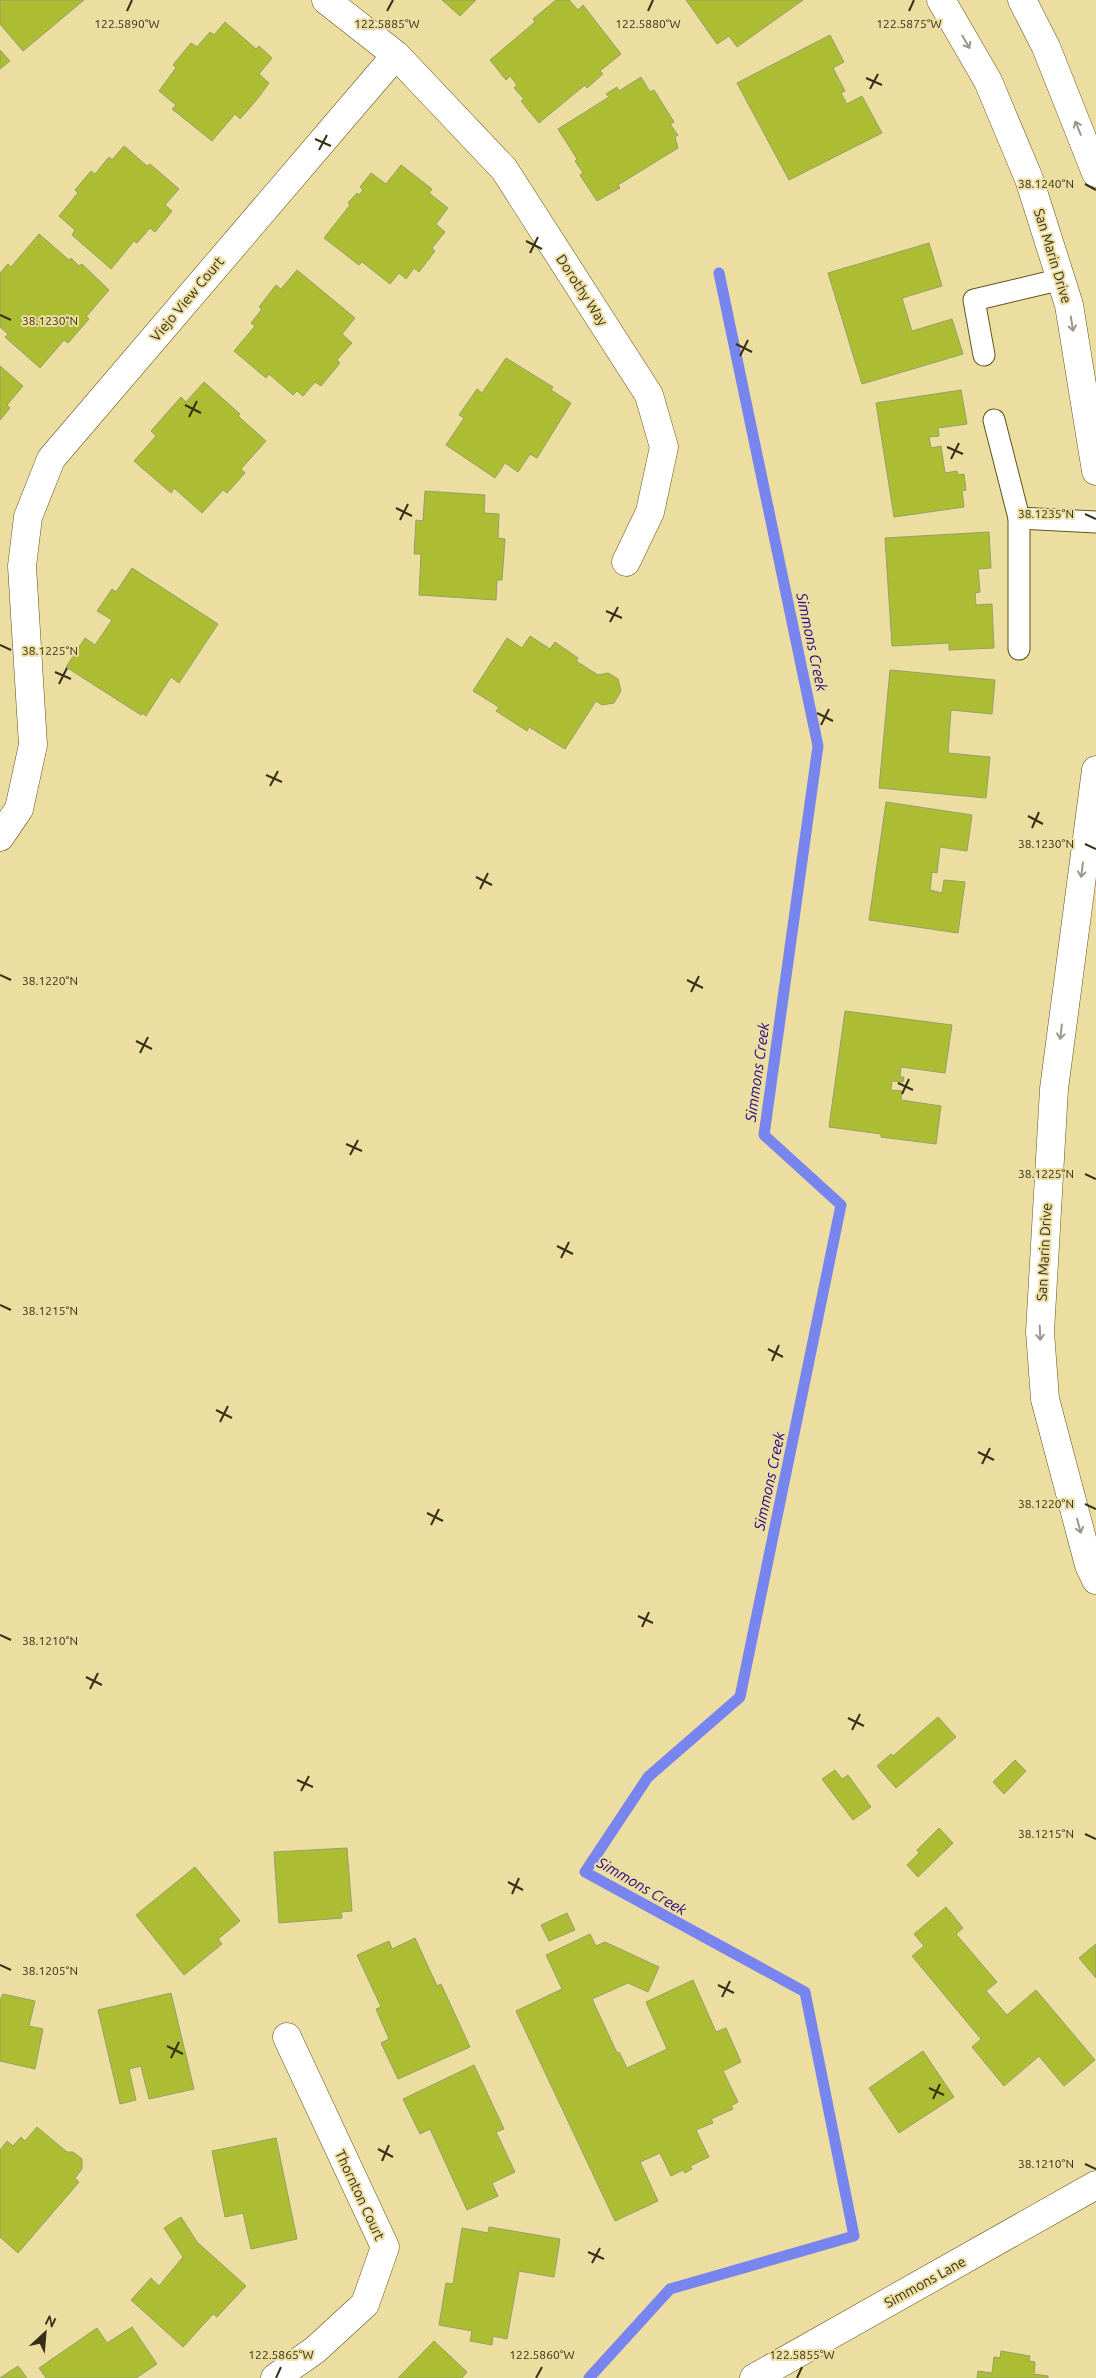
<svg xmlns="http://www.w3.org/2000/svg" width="1096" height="2378" font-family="Ubuntu,sans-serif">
<rect width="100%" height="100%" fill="#ecdda1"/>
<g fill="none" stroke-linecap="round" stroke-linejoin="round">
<path stroke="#7985ef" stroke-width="11" d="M589 2378 670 2289 854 2236 805 1992 585 1872 648 1777 740 1697 841 1205 764 1135 818 746 719 273"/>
</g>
<g fill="#acbc33" stroke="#96a066">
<path d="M0 0H84L23 51 0 24Z"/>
<path d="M442 0H476L460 16Z"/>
<path d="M556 0H569L578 10 583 5 621 54 600 71 603 74 587 88 585 85 539 123 521 101 524 99 514 88 517 85 510 76 506 80 490 60 535 22 533 19Z"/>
<path d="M686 0H803L737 47 729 36 717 44Z"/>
<path d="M225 22 256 49 259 46 272 58 259 74 269 83 259 97 240 119 235 114 212 141 172 109 176 105 159 91 176 68 173 65 191 43 197 47 210 32 214 35Z"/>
<path d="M830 35 844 62 833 68 845 91 841 93 847 104 862 96 882 133 789 180 737 83Z"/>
<path d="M0 50 10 61 0 69Z"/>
<path d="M641 77 650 92 654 90 674 122 670 124 678 135 675 137 678 148 618 185 620 188 597 201 580 175 583 173 575 161 577 159 558 129 609 97 606 94 617 87 619 91Z"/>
<path d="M124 146 147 166 150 164 179 189 165 205 172 211 155 232 150 228 137 243 134 241 111 269 72 235 75 230 59 216 78 193 75 190 91 171 95 174 109 157 112 160Z"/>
<path d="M401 165 432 189 429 193 448 208 436 224 445 232 432 248 435 251 419 272 414 268 406 279 399 273 390 284 362 262 359 265 324 238 350 205 348 203 357 193 359 195 363 190 360 187 371 173 386 184Z"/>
<path d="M39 234 69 260 71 258 79 266 82 264 109 290 86 317 89 319 68 343 64 340 40 368 5 337 8 334 0 327V273L8 264 11 267Z"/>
<path d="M929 243 942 286 902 298 912 331 952 319 963 354 862 384 828 273Z"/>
<path d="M297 270 355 318 342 334 352 343 337 360 340 363 321 386 315 382 303 396 297 391 293 395 269 374 266 378 234 351 255 326 251 323 262 309 259 307 276 285 281 289Z"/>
<path d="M506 358 553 387 551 390 571 403 537 458 530 454 518 472 505 463 495 478 446 445 464 418 459 415 477 389 482 393Z"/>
<path d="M0 366 23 386 7 405 10 408 0 420Z"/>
<path d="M204 382 240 414 238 416 266 441 241 469 245 473 227 493 223 490 202 513 174 488 171 493 134 461 156 436 151 431 181 397 186 402Z"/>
<path d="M961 390 967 424 938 428 939 436 929 437 931 448 941 446 945 473 957 471 958 475 964 474 966 490 962 491 964 507 894 517 876 403Z"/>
<path d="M425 491 485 495 484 513 499 514 498 538 505 539 502 580H497L496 600 419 595 421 554H414L416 520 423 521Z"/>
<path d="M989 532 991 568 978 569 980 592 975 593 976 605 992 604 994 648 949 650V643L892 646 885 538Z"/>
<path d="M132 568 218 624 179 683 171 677 146 716 142 713 141 715 66 667 85 638 95 645 112 620 97 611 112 589 116 592Z"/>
<path d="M530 636 550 649 555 642 578 658 576 661 598 675 608 673 618 679 621 691 614 703 602 705 596 701 565 749 529 727 527 731 496 711 499 707 473 691 507 638 522 648Z"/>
<path d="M890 670 995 680 992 714 951 710 948 753 990 757 986 798 879 788Z"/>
<path d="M886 802 972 815 967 851 940 847 937 873 932 872 930 890 942 893 944 880 965 882 958 933 869 920Z"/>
<path d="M845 1011 952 1025 945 1073 901 1067 900 1077H904L903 1082 892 1081 891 1090 902 1091 901 1100 941 1106 936 1144 881 1137V1134L829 1127Z"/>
<path d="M938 1717 956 1737 896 1788 877 1766 891 1754 893 1756Z"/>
<path d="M1015 1760 1026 1771 1004 1794 993 1782Z"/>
<path d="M835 1770 842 1779 848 1775 871 1807 853 1820 822 1779Z"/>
<path d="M939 1828 953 1843 918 1877 907 1865 919 1853 917 1850Z"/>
<path d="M347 1848 352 1911 341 1912 342 1918 279 1923 274 1852Z"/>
<path d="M195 1867 240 1921 218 1939 222 1944 184 1975 136 1915Z"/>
<path d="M946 1907 963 1928 956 1934 997 1982 986 1991 1007 2015 1036 1990 1095 2060 1064 2086 1039 2056 1004 2086 972 2047 981 2039 912 1956 924 1946 914 1934Z"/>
<path d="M567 1913 575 1930 549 1941 541 1925Z"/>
<path d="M590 1934 596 1946 605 1942 659 1967 648 1992 628 1983 592 1999 617 2053 619 2052 627 2068 667 2049 646 2002 693 1980 716 2032 726 2028 741 2062 723 2071 738 2102 731 2106 733 2109 711 2119 713 2123 696 2130 709 2157 690 2166 692 2169 685 2173 683 2170 671 2176 660 2153 640 2162 658 2201 615 2221 516 2011 562 1989 546 1955Z"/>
<path d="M415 1938 437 1986 441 1984 470 2047 398 2079 381 2043 389 2039 376 2009 381 2007 357 1955 389 1941 392 1949Z"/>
<path d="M1096 1944V1978L1079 1958Z"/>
<path d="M171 1993 194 2089 149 2099 141 2066 129 2069 136 2100 120 2104 98 2010Z"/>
<path d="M3 1994 35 2001 29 2026 43 2029 35 2069 0 2061V2000Z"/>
<path d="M923 2051 954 2097 899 2133 869 2088Z"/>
<path d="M474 2065 504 2129 496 2132 515 2172 492 2183 498 2196 467 2210 430 2129 420 2134 403 2099Z"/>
<path d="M37 2127 67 2152H73L82 2159V2169L75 2178 79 2182 18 2253 0 2237V2150L7 2141 13 2146 21 2137 25 2141Z"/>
<path d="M276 2138 297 2239 251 2249 243 2213 225 2217 212 2151Z"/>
<path d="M181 2217 197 2242 246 2286 217 2317 213 2314 183 2347 131 2300 151 2278 159 2286 183 2257 164 2228Z"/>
<path d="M489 2227 560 2239 554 2277 519 2271 507 2339 493 2336 492 2345 470 2341 472 2331 439 2325 446 2283 453 2284 462 2228 488 2233Z"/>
<path d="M132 2327 157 2364 136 2378H46L39 2368 97 2328 107 2343Z"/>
<path d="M434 2341 467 2372 462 2378H398Z"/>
<path d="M1001 2351 1030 2356 1029 2361 1035 2362 1034 2374 1048 2376V2378H977L978 2371 992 2373 994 2357 1000 2358Z"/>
<path d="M18 2366 27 2378H0Z"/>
</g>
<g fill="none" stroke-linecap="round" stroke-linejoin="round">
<defs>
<g id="lane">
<path d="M984 355 974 300 1062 279"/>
<path d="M994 420 1019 518 1096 522"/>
<path d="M1019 649V518"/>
</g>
<g id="street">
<path d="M326 0 396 55 504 169 649 395 664 447 650 512 626 562"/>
<path d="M0 837 19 809 33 745 22 566 28 517 51 459 396 55"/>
<path d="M275 2378 315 2350 365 2304 385 2247 287 2037"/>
</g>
<g id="secondary">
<path d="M941 0 988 81 1029 179 1069 305 1096 471"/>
<path d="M1022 0 1046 47 1096 173"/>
<path d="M1096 770 1054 1089 1040 1332 1045 1399 1089 1565 1096 1580"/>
<path d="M754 2378 1096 2185"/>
</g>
</defs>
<use href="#lane" stroke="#615418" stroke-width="23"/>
<use href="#street" stroke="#615418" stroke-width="29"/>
<use href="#secondary" stroke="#615418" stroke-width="29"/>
<use href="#lane" stroke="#fff" stroke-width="21"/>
<use href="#street" stroke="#fff" stroke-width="28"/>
<use href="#secondary" stroke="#fff" stroke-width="28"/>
</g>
<defs><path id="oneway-shaft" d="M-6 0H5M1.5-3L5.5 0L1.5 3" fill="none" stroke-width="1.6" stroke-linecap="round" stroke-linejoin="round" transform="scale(1.25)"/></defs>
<g stroke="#9a988c">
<use href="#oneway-shaft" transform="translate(966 42) rotate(60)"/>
<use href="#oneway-shaft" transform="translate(1078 128) rotate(-112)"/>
<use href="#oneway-shaft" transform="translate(1072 324) rotate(81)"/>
<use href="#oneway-shaft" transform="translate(1082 870) rotate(97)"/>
<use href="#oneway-shaft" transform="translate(1061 1032) rotate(97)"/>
<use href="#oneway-shaft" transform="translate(1040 1333) rotate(88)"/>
<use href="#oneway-shaft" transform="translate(1079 1526) rotate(75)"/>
</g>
<path fill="none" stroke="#363018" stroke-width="2" d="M127 11 132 0M387 11 393 0M648 11 653 0M909 11 914 0M866 78 882 85M870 89 878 74M315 139 331 146M319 150 327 135M1085 184 1096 190M526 241 542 249M530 253 538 237M0 315 11 320M736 344 752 352M740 356 748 340M185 405 201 413M189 417 197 401M947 447 963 454M951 459 959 443M396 508 412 516M1085 514 1096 519M400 520 408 504M606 611 622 618M610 622 618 607M0 645 11 650M55 672 71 679M59 684 67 668M817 713 833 721M821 725 829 709M266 775 282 782M270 786 278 771M1028 816 1043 824M1032 828 1039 812M1085 844 1096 849M476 877 492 885M480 889 488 873M0 975 11 980M687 980 703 988M691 992 699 976M136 1041 152 1049M140 1053 148 1037M898 1083 913 1090M902 1094 909 1079M346 1144 362 1151M350 1155 358 1140M1085 1174 1096 1179M557 1246 573 1254M561 1258 569 1242M0 1305 11 1310M768 1349 783 1357M772 1361 779 1345M216 1410 232 1418M220 1422 228 1406M978 1452 994 1460M982 1464 990 1448M1085 1504 1096 1509M427 1513 443 1521M431 1525 439 1509M638 1616 653 1623M642 1627 649 1612M0 1635 11 1640M86 1677 102 1685M90 1689 98 1673M848 1718 864 1726M852 1730 860 1714M297 1780 313 1787M301 1791 309 1776M1085 1834 1096 1839M508 1882 523 1890M512 1894 519 1878M0 1965 11 1970M718 1985 734 1993M722 1997 730 1981M167 2046 183 2054M171 2058 179 2042M929 2088 944 2095M933 2099 940 2084M378 2149 393 2157M382 2161 389 2145M1085 2164 1096 2169M588 2252 604 2259M592 2263 600 2248M276 2378 281 2367M536 2378 542 2367M797 2378 802 2367"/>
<g text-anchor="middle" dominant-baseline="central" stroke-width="4" stroke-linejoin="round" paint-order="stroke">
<g font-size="14" fill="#363018" stroke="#ecdda1">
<text transform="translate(1053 256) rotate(73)">San Marin Drive</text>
<text transform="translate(582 290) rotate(57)">Dorothy Way</text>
<text transform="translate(187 299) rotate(-50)">Viejo View Court</text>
<text transform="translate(1044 1252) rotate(-87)">San Marin Drive</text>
<text transform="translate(360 2195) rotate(65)">Thornton Court</text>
<text transform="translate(925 2282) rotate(-29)">Simmons Lane</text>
</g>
<g font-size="15" font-style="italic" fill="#210086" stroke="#ecdda1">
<text transform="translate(812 642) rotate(78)">Simmons Creek</text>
<text transform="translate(757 1072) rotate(-82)">Simmons Creek</text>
<text transform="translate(769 1481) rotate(-78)">Simmons Creek</text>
<text transform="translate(642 1886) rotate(30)">Simmons Creek</text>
</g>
</g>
<g font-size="12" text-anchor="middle" fill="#363018" stroke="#ecdda1" stroke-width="4" stroke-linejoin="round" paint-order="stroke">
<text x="127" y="28">122.5890°W</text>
<text x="387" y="28">122.5885°W</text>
<text x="648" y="28">122.5880°W</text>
<text x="909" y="28">122.5875°W</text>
<text x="1046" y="188">38.1240°N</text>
<text x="50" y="325">38.1230°N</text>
<text x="1046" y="518">38.1235°N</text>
<text x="50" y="655">38.1225°N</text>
<text x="1046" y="848">38.1230°N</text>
<text x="50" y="985">38.1220°N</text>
<text x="1046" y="1178">38.1225°N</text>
<text x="50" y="1315">38.1215°N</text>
<text x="1046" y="1508">38.1220°N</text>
<text x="50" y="1645">38.1210°N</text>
<text x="1046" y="1838">38.1215°N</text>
<text x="50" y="1975">38.1205°N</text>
<text x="1046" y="2168">38.1210°N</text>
<text x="281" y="2359">122.5865°W</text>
<text x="542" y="2359">122.5860°W</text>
<text x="802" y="2359">122.5855°W</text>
</g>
<g transform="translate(45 2333) rotate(26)" stroke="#ecdda1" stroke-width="4" paint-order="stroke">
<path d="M0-4L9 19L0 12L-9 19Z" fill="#363018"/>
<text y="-8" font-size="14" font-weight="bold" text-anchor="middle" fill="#363018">N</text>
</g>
</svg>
